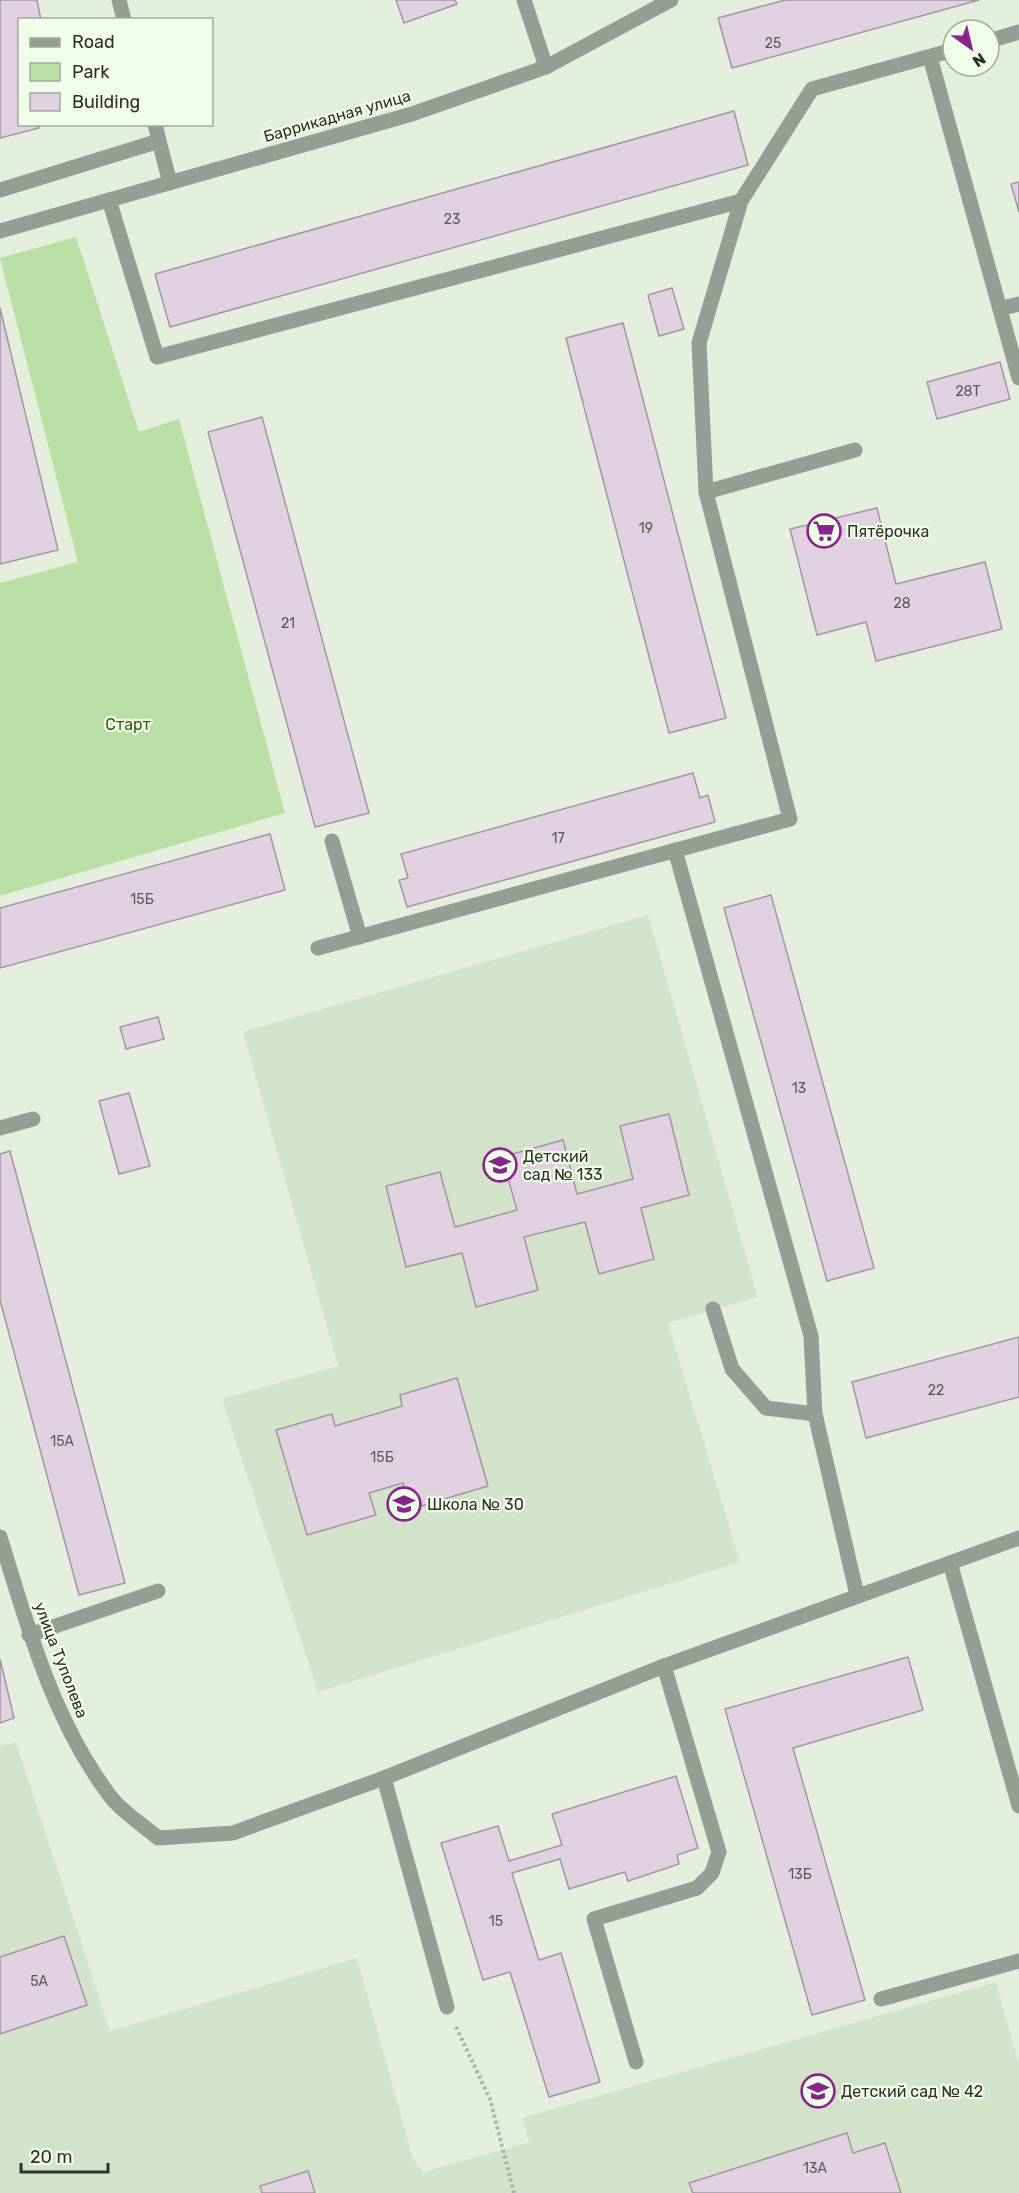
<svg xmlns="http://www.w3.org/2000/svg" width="1019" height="2193" font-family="Rubik,sans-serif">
<rect width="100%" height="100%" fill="#e3efdc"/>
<g fill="#d3e3ca">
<path d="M648 915 758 1297 668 1323 740 1562 318 1692 222 1399 338 1366 243 1032Z"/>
<path d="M16 1742 110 2031 357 1958 413 2158 423 2172 529 2142 522 2118 996 1982 1019 2064V2193H0V1746Z"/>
</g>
<path fill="#badfa4" d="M76 237 139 432 179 419 285 813 0 896V583L78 562 0 258Z"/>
<g fill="#e1d0e0" stroke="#a495a4" stroke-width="1.5">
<path d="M0 0H37L41 20H20V124H38L39 128 0 138Z"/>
<path d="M396 0H455L457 4 404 23Z"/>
<path d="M785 0H979L732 68 718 18Z"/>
<path d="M734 111 748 165 170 327 155 274Z"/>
<path d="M1019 182V212L1011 184Z"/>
<path d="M672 288 684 329 659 336 648 295Z"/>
<path d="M0 308 58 550 0 564Z"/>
<path d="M623 323 726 718 669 733 566 338Z"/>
<path d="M1000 362 1010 399 937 419 927 382Z"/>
<path d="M262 417 369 813 315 827 208 432Z"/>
<path d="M877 508 896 584 985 562 1002 629 876 661 866 622 817 635 790 529Z"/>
<path d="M693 773 700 798 708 795 715 822 407 907 399 880 408 878 401 854Z"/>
<path d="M270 834 285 890 0 968V908Z"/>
<path d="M771 895 874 1268 827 1281 724 908Z"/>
<path d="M158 1017 164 1039 126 1049 120 1027Z"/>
<path d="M129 1093 150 1166 119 1174 99 1101Z"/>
<path d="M669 1114 689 1195 641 1208 654 1259 599 1274 585 1222 524 1237 538 1290 476 1307 462 1253 406 1267 386 1186 440 1172 455 1227 517 1210 502 1157 563 1140 577 1194 633 1179 620 1126Z"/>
<path d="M10 1151 125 1583 79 1595 0 1300V1154Z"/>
<path d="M1019 1337V1397L866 1438 852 1382Z"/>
<path d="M457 1378 488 1486 411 1509 403 1483 369 1493 376 1515 307 1535 276 1430 332 1414 335 1426 402 1406 400 1395Z"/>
<path d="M908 1657 923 1710 793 1748 865 2000 812 2015 725 1709Z"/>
<path d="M0 1659 14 1718 0 1723Z"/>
<path d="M676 1776 698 1848 677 1855 679 1864 628 1881 625 1872 569 1889 560 1859 512 1873 539 1960 561 1953 600 2082 549 2097 510 1972 483 1980 441 1843 498 1826 509 1861 562 1845 552 1814Z"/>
<path d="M64 1936 87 2005 0 2034V1957Z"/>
<path d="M847 2133 853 2153 885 2143 901 2193H693L689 2183Z"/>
<path d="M308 2171 315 2193H262L260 2186Z"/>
</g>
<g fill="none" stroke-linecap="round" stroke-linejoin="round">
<path stroke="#abb4a5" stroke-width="4" stroke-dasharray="3 3" stroke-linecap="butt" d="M456 2027 490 2099 514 2193"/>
<g stroke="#979c94" stroke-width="15">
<path d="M119 0 124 20"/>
<path d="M524 0 546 67"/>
<path d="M989 41 1019 32"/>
<path d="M930 57 1019 378"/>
<path d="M155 124 159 141"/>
<path d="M0 190 159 141 170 183"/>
<path d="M109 200 157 357 741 201"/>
<path d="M0 231 412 114 546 67 671 0"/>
<path d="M1002 308 1019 304"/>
<path d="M706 492 855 450"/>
<path d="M332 841 360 937"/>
<path d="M675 850 811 1336 815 1414 857 1595"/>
<path d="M318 948 790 819 706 492 699 343 741 201 812 89 953 50"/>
<path d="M0 1128 33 1119"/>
<path d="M713 1309 732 1369 766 1408 815 1414"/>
<path d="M0 1537C28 1627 52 1719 110 1796 122 1812 143 1825 158 1838L233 1833 384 1778 664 1666 1019 1538"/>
<path d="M950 1563 1019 1806"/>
<path d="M29 1635 158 1591"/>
<path d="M384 1778 447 2007"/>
<path d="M881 1999 1019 1961"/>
<path d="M636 2062 594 1919 697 1888 712 1873 719 1852 664 1666"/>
</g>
</g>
<defs>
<symbol id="supermarket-ring" viewBox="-11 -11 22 22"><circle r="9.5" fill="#f0fde9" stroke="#88248c" stroke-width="1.5"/><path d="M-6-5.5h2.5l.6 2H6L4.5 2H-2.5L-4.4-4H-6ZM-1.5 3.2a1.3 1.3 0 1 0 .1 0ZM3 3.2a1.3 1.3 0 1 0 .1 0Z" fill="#88248c"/></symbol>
<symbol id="school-ring" viewBox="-11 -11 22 22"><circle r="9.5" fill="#f0fde9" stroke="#88248c" stroke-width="1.5"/><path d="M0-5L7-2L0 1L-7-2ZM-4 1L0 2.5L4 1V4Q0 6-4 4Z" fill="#88248c"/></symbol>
</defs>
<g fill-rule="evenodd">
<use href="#supermarket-ring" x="805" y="512" width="38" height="38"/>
<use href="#school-ring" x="481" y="1146" width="38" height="38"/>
<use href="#school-ring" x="385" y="1485" width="38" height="38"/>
<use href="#school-ring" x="799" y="2072" width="38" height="38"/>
</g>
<g text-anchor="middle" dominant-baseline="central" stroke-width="4.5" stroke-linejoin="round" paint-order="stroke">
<g font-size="14" fill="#5a5958">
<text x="773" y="43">25</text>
<text x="452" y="219">23</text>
<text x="968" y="391">28Т</text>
<text x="646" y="528">19</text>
<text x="902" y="603">28</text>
<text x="288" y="623">21</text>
<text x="558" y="838">17</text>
<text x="142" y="899">15Б</text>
<text x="799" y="1088">13</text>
<text x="936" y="1390">22</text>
<text x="62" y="1441">15А</text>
<text x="382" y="1457">15Б</text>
<text x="800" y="1874">13Б</text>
<text x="496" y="1921">15</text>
<text x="39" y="1981">5А</text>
<text x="815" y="2168">13А</text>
</g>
<g font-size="16" fill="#2d312a" stroke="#f0fde9">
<text transform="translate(337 116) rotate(-16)">Баррикадная улица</text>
<text transform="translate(61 1660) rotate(69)">улица Туполева</text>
</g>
<g font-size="16" fill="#2d312a" stroke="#f0fde9" text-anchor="start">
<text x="847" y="531">Пятёрочка</text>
<text x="523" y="1156">Детский<tspan x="523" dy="18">сад № 133</tspan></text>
<text x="427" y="1504">Школа № 30</text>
<text x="841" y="2091">Детский сад № 42</text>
</g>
<g font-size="16" fill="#365f12" stroke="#f0fde9">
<text x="128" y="724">Старт</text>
</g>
</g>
<rect x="18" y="18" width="195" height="108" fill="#f0fde9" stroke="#a2ab9d" stroke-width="1.5"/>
<rect x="30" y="38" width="30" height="9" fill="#979c94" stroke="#a2ab9d" stroke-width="1.5"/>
<text x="72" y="48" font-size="18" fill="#2d312a">Road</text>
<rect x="30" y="63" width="30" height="18" fill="#badfa4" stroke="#a2ab9d" stroke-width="1.5"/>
<text x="72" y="78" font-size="18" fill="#2d312a">Park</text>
<rect x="30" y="93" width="30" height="18" fill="#e1d0e0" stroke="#a2ab9d" stroke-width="1.5"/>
<text x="72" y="108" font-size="18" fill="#2d312a">Building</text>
<g transform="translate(971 48) rotate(146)"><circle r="28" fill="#f0fde9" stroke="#a2ab9d" stroke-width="1.5"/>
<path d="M0-4.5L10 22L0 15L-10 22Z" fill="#88248c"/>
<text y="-9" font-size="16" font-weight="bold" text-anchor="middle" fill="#2d312a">N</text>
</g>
<path d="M21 2163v9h87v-9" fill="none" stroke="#2d312a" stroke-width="3"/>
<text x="30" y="2163" font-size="18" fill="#2d312a" stroke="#f0fde9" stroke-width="4.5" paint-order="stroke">20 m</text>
</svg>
